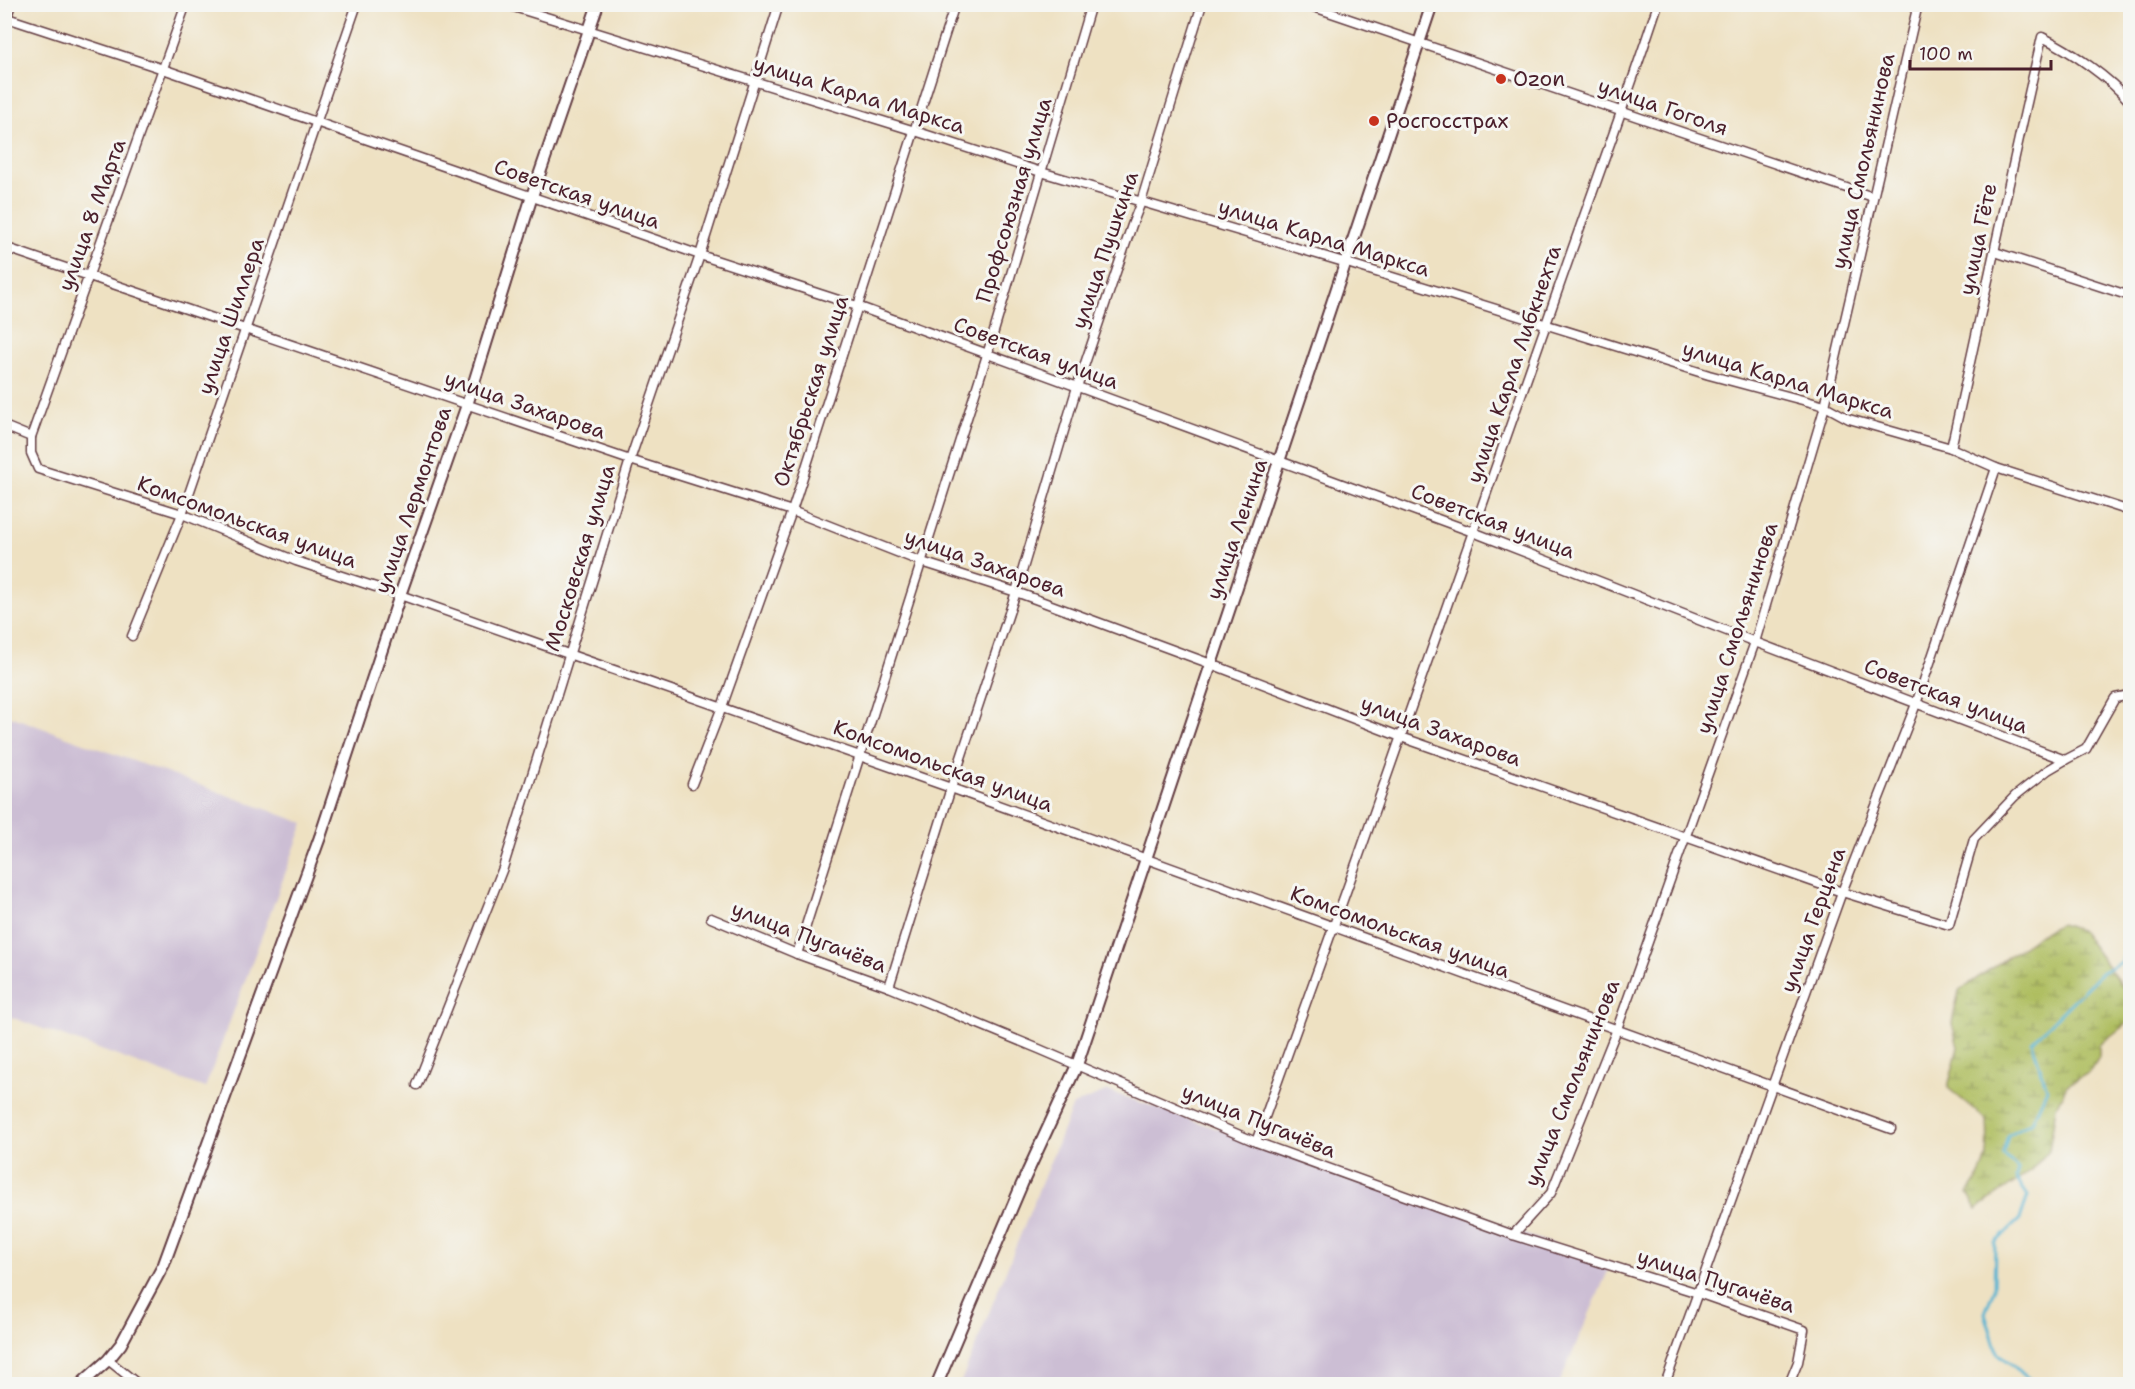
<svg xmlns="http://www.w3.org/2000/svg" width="2135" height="1389" font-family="'Shantell Sans',sans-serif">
<defs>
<pattern id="wetland-marsh" width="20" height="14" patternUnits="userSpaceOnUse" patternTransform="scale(1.5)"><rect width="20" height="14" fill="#afbe61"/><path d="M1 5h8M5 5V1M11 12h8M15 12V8" fill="none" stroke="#909a50"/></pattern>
</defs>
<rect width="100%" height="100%" fill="#f6f6f2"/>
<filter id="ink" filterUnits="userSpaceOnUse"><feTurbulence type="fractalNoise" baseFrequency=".0167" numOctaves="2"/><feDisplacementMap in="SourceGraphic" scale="12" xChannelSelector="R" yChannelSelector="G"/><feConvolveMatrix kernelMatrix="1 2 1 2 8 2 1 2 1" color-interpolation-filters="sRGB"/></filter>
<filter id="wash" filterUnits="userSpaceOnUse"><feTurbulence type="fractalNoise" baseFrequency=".008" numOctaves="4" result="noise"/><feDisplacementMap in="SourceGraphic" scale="24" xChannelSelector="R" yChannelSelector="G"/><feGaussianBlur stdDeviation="1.35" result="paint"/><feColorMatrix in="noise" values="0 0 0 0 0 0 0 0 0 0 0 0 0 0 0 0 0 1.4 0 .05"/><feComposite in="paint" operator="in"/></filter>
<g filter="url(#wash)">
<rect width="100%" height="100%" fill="#eee1c2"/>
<g fill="#ccbed4">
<path d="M4 714 304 823 205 1088 5 1015Z"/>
<path d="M1108 1091 1611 1264 1559 1384H960L1073 1105Z"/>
</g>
<path fill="url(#wetland-marsh)" stroke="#7c6e46" stroke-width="1.5" d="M2060 924 2082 931 2124 989 2130 1001V1021L2099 1045V1057L2090 1072 2067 1085 2056 1107 2049 1150 2031 1171 1977 1209 1968 1193C1989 1166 1989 1153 1987 1120L1948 1088 1958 1047 1952 1023 1959 991 2042 933Z"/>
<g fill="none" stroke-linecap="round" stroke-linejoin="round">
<path stroke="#54b3d2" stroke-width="3" d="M2035 1384 1997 1352 1985 1313 1994 1289 1995 1243 2020 1219 2028 1196 2016 1178 2018 1169 2003 1154 2008 1135 2032 1122 2047 1089 2032 1042 2102 972 2122 962 2130 931"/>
</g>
</g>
<g filter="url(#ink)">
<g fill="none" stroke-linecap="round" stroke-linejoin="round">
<defs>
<g id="minor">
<path d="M504 4 915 131 1041 172 1347 263 1709 375 1825 406 1849 419 1951 448 1996 468 2130 511"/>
<path d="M1305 4 1873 197"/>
<path d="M4 17 163 69 700 255 857 306 1473 532 1755 642 2065 760 2086 749 2115 698 2130 695"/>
<path d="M5 23 11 4"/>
<path d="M4 247 630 460 792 511 922 562 1016 592 1211 664 1401 737 1842 892 1949 925 1974 839 2015 796 2048 770 2065 760"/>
<path d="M1995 252 2130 296"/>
<path d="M4 426 31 437V453L38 469 182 514 296 561 400 595 951 788 1891 1129"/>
<path d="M31 437 186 4"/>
<path d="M1951 448C1982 311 2010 174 2042 37 2071 51 2110 78 2130 102"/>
<path d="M132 636 182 514 357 4"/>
<path d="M692 784 722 707 792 511 955 4"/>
<path d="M711 918 797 954 889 987 1039 1049 1256 1142 1513 1235 1698 1293 1804 1330 1798 1362 1789 1384"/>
<path d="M797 954 987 355 1091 4"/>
<path d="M889 987 951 788 1016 592 1077 387 1132 225 1141 202 1202 4"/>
<path d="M417 1085 503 868 630 460 700 255 779 4"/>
<path d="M1256 1142C1354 872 1449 602 1544 330 1581 222 1622 114 1658 4"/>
<path d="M1513 1235 1551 1193 1617 1029 1755 642 1825 406 1918 4"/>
<path d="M108 1360 138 1384"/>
<path d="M1665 1384 1842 892 1916 704 1996 468"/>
</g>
<g id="tertiary">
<path d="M81 1384 108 1360 121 1344 164 1264 320 837 400 595 467 405 532 196 598 4"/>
<path d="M937 1384 1022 1184 1077 1065 1432 4"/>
</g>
</defs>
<use href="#minor" stroke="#633c42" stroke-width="11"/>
<use href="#tertiary" stroke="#633c42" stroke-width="14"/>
<use href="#minor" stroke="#fff" stroke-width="8"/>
<use href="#tertiary" stroke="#fff" stroke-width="10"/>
</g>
</g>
<g fill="#c8321e" stroke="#f6f6f2" stroke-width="2">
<circle cx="1501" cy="79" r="6"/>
<circle cx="1374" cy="121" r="6"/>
</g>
<g text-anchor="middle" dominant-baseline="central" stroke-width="6" stroke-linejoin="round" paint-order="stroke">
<g font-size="21" fill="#4a1f2b" stroke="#f6f6f2" text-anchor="start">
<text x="1513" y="79">Ozon</text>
<text x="1386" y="121">Росгосстрах</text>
</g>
<g font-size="21" fill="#4a1f2b" stroke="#f6f6f2">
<text transform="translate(859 95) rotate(17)">улица Карла Маркса</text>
<text transform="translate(1663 107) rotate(19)">улица Гоголя</text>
<text transform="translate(1863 161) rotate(-77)">улица Смольянинова</text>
<text transform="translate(577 194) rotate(19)">Советская улица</text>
<text transform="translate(1014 200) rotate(-73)">Профсоюзная улица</text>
<text transform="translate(92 215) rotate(-70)">улица 8 Марта</text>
<text transform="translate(1324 238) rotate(17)">улица Карла Маркса</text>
<text transform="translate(1978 239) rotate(-78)">улица Гёте</text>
<text transform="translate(1105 250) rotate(-71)">улица Пушкина</text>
<text transform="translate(231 316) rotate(-71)">улица Шиллера</text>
<text transform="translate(1036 353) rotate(20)">Советская улица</text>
<text transform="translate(1514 364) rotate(-71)">улица Карла Либкнехта</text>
<text transform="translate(1788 380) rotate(17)">улица Карла Маркса</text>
<text transform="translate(811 391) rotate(-72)">Октябрьская улица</text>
<text transform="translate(525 405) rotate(19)">улица Захарова</text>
<text transform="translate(413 500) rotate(-71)">улица Лермонтова</text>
<text transform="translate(1493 521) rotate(21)">Советская улица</text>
<text transform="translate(247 522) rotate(20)">Комсомольская улица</text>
<text transform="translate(1237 529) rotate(-71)">улица Ленина</text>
<text transform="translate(580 558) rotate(-73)">Московская улица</text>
<text transform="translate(985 563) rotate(19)">улица Захарова</text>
<text transform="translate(1737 628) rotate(-72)">улица Смольянинова</text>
<text transform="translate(1946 696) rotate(21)">Советская улица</text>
<text transform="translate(1441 731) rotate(20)">улица Захарова</text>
<text transform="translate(943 766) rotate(20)">Комсомольская улица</text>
<text transform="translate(1813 920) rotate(-70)">улица Герцена</text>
<text transform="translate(1400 932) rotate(20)">Комсомольская улица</text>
<text transform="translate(809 937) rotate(21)">улица Пугачёва</text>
<text transform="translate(1572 1083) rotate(-68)">улица Смольянинова</text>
<text transform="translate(1259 1121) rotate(22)">улица Пугачёва</text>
<text transform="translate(1716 1281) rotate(18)">улица Пугачёва</text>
</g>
</g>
<rect width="2135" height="1389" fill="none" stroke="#f6f6f2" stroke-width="24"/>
<path d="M1910 60v9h141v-9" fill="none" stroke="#4a1f2b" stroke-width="3"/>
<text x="1919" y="60" font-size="18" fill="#4a1f2b" stroke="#f6f6f2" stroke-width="4.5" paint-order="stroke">100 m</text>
</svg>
